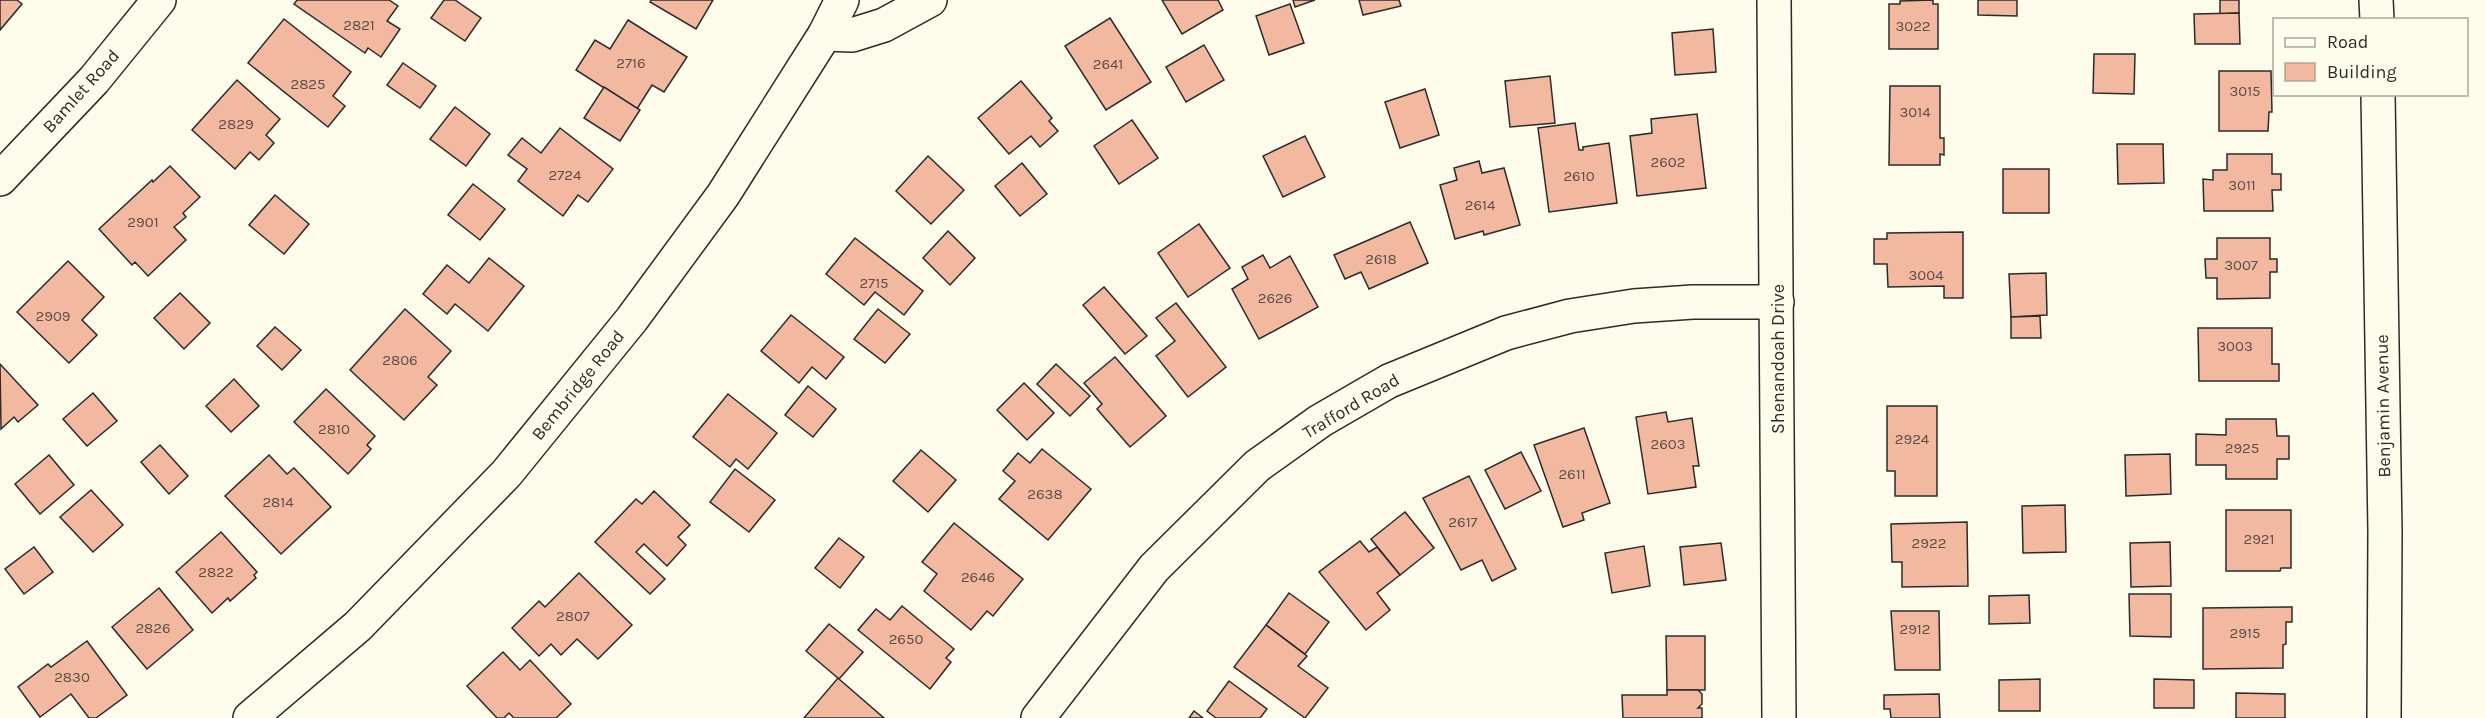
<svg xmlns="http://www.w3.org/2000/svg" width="2486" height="718" font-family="Karla,sans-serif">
<rect width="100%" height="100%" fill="#fdfbea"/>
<g fill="#f2b8a0" stroke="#2b2b2b" stroke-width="1.5">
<path d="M0 0H17L22 4 0 30Z"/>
<path d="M297 0H389L398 6 387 21 400 29 381 57 368 48 365 53 294 4Z"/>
<path d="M444 0H455L481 18 465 41 431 18Z"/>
<path d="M651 0H713L696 29 650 2Z"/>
<path d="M1162 0H1218L1223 10 1182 34Z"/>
<path d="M1293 0H1315L1295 7Z"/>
<path d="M1359 0H1399L1401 6 1363 15Z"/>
<path d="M1933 0V4H1938V49H1889V4H1900V1Z"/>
<path d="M1978 0H2017V16L1978 15Z"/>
<path d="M2220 0H2239V13L2220 14Z"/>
<path d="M1290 4 1304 43 1269 55 1256 16Z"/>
<path d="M2239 13 2240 44H2195L2194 14Z"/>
<path d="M1110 18 1151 82 1106 110 1065 46Z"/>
<path d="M284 19 351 72 333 96 345 106 328 127 248 63Z"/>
<path d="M628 20 687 57 664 92 652 85 637 109 576 70 595 40 610 49Z"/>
<path d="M1713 29 1716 72 1675 75 1672 33Z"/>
<path d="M1204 45 1224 80 1186 102 1166 67Z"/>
<path d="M2094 54H2135L2134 94 2093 93Z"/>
<path d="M403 63 436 86 420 108 387 85Z"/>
<path d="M2219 71H2271L2272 112H2269L2268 131H2219Z"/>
<path d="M1550 76 1555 123 1510 127 1505 81Z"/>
<path d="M237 80 280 119 266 135 274 143 259 160 250 152 235 169 192 130Z"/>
<path d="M1021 81 1052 118 1049 121 1058 131 1040 147 1031 136 1009 154 978 118Z"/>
<path d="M1890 86H1940V138H1944V155L1940 154V165H1889Z"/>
<path d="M604 87 640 110 620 141 584 118Z"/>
<path d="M1425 89 1439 135 1400 148 1385 102Z"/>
<path d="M455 107 490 134 466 166 430 139Z"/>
<path d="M1697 114 1706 188 1637 196 1630 136 1652 133 1651 119Z"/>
<path d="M1132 120 1158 158 1119 184 1094 146Z"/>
<path d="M1575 123 1579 150H1583V147L1609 143 1617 203 1549 212 1538 128Z"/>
<path d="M560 128 613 169 588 202 578 195 563 216 518 181 527 169 508 155 522 138 541 153Z"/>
<path d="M1305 136 1325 177 1283 197 1263 156Z"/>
<path d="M2117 144H2163L2164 183 2118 184Z"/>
<path d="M2227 154H2272V174H2281V190H2272L2273 211H2204L2203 179 2213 180V170H2227Z"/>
<path d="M928 156 964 190 931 224 896 191Z"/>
<path d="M1479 161 1482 173 1504 168 1520 225 1484 235 1483 231 1455 239 1440 185 1457 180 1454 168Z"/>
<path d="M1022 163 1047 194 1020 216 995 186Z"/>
<path d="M170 166 200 197 183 213 186 217 174 227 186 240 148 276 135 262 132 265 99 229 152 180 153 182Z"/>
<rect x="2003" y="169" width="46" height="44"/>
<path d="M473 184 505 209 480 240 448 215Z"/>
<path d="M275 195 309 224 284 254 249 225Z"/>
<path d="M1410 222 1428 263 1369 289 1361 272 1345 279 1334 255Z"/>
<path d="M1199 224 1230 268 1188 297 1158 253Z"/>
<path d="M948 231 975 258 950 285 923 258Z"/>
<path d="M1963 232V298H1944V286L1888 287 1887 264H1874V239H1887V233Z"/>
<path d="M855 238 923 291 904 315 875 292 864 305 826 274Z"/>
<path d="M2217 238H2270V259H2277V272H2270V298L2217 299V278H2206L2205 259H2217Z"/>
<path d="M1263 255 1270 268 1290 256 1318 307 1259 339 1232 289 1248 279 1242 267Z"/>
<path d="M489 258 524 286 488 331 455 304 447 314 423 294 447 265 469 283Z"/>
<path d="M68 261 104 297 82 320 97 335 69 363 17 312Z"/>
<path d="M2046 273 2047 315 2011 317 2009 274Z"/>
<path d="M1104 287 1147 336 1125 354 1083 305Z"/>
<path d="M180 293 210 323 184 349 154 318Z"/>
<path d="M1176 303 1226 367 1188 397 1156 356 1175 341 1156 318Z"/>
<path d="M405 309 451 351 428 377 437 385 404 420 350 370Z"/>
<path d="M878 309 910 334 885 363 854 339Z"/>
<path d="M791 315 844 357 826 379 812 367 799 383 761 351Z"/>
<path d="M2040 316 2041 338H2011V317Z"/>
<path d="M275 327 301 350 282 370 257 346Z"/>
<path d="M2198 328H2272V364H2279V381H2199Z"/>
<path d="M1115 357 1166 416 1130 447 1097 409 1102 404 1084 383Z"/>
<path d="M0 364 38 405 18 422 14 417 1 429Z"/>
<path d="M1056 364 1090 396 1070 416 1037 384Z"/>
<path d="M234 379 259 406 231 432 206 406Z"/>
<path d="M1024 383 1054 413 1027 440 997 410Z"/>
<path d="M808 386 836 409 813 437 785 415Z"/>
<path d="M326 389 375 436 367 445 371 449 348 474 294 422Z"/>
<path d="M93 393 117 421 87 446 63 419Z"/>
<path d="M728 394 777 433 748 469 736 459 730 467 693 437Z"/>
<path d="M1887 406H1937V496H1895V471H1887Z"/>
<path d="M1666 412 1668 422 1692 418 1699 466H1693L1696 487 1648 494 1636 417Z"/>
<path d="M2226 419H2276L2277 436H2289V459H2277V479H2226V465H2196V434L2226 435Z"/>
<path d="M1584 428 1610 503 1582 513 1584 520 1563 527 1534 445Z"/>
<path d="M160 445 188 476 169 494 141 462Z"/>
<path d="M1042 449 1091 489 1048 540 999 499 1015 481 1003 471 1018 453 1030 463Z"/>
<path d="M921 450 956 480 928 512 893 481Z"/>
<path d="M1521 452 1541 491 1505 509 1485 470Z"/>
<path d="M2170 454 2171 494 2126 496 2125 455Z"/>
<path d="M49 455 74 485 40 514 15 484Z"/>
<path d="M269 455 287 474 294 468 331 507 281 554 225 496Z"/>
<path d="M735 469 775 500 749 532 710 502Z"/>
<path d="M1469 476 1516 569 1492 581 1482 560 1461 570 1423 498Z"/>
<path d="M91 490 123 525 93 552 60 517Z"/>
<path d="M654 491 690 525 678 537 686 545 667 566 644 544 636 552 665 579 650 594 595 542 636 499 642 504Z"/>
<path d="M2065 505 2066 552 2023 553 2022 506Z"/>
<path d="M2226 510H2291V568H2281L2280 571H2226Z"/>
<path d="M1405 512 1434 548 1400 575 1371 539Z"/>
<path d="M1967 522 1968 586 1902 587V562H1892L1891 524Z"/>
<path d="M954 523 1023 579 993 616 987 611 971 630 924 591 937 574 922 562Z"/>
<path d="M221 532 257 572 254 575 256 578 230 601 228 598 212 613 176 572Z"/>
<path d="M839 538 864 557 840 588 815 568Z"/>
<path d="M1360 541 1369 552 1377 547 1400 575 1377 593 1390 610 1366 630 1319 572Z"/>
<path d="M2170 542 2171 586 2131 587 2130 543Z"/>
<path d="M1721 543 1726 580 1684 585 1680 547Z"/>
<path d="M1644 546 1650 586 1612 593 1605 553Z"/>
<path d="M34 547 53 572 24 594 5 569Z"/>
<path d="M579 573 632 625 598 659 577 639 561 655 551 644 539 656 512 628 539 601 545 607Z"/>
<path d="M159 588 193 630 147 669 112 627Z"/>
<path d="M1289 593 1329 622 1305 654 1266 625Z"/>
<path d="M2129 594H2171V637L2130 636Z"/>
<path d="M2029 595 2030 623 1989 624V596Z"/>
<path d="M902 606 954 649 946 658 951 662 930 689 858 630 876 609 890 620Z"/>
<path d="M2292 607V622H2286V644L2283 645V668L2203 669V608Z"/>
<path d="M1891 611H1939L1940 670H1895Z"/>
<path d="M829 624 863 652 839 679 806 651Z"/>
<path d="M1266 625 1307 656 1298 666 1328 688 1305 718 1234 667Z"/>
<path d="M1666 636H1705V690H1667Z"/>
<path d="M87 641 127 695 96 718H89L71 694 40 717 18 687 48 664 51 667Z"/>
<path d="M503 652 520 670 530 660 571 704 556 718H514L509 713 504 718H497L467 686Z"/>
<path d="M838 678 839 679 884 718H804Z"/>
<path d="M2040 679V711H1999V680Z"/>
<path d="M2154 679 2194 680V708H2154Z"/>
<path d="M1229 681 1267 709 1260 718H1216L1207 711Z"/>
<path d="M1667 690H1698L1702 694V704L1698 708H1702V718H1623L1622 695H1667Z"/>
<path d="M2236 693 2285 694V718H2236Z"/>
<path d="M1939 694 1940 718H1891L1890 709H1884V695Z"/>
<path d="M1194 711 1203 718H1189Z"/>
</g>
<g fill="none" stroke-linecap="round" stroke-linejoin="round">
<defs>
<g id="street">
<path d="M1774 0 1779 718"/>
<path d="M2376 0 2377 20"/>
<path d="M825 34 852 35 884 25 930 0"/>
<path d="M2378 94 2385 532 2384 718"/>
<path d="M0 179 94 80 159 0"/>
<path d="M250 718 358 626 506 474 632 319 723 195 825 34 842 0"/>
<path d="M1038 718 1154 568 1257 466 1320 421 1389 381 1506 333 1570 316 1634 306 1693 302H1777"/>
</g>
</defs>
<use href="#street" stroke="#2b2b2b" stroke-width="36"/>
<use href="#street" stroke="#fdfbea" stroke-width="33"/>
</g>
<g text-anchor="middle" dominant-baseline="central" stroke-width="4.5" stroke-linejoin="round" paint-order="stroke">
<g font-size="15" fill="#5d4e48">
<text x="359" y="25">2821</text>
<text x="1913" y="26">3022</text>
<text x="631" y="63">2716</text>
<text x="1108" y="64">2641</text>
<text x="308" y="84">2825</text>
<text x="2245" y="91">3015</text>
<text x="1915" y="112">3014</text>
<text x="236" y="124">2829</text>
<text x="1668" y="162">2602</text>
<text x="565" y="175">2724</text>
<text x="1579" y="176">2610</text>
<text x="2242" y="185">3011</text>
<text x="1480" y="205">2614</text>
<text x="143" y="222">2901</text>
<text x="1381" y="259">2618</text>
<text x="2241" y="265">3007</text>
<text x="1926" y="275">3004</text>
<text x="874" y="283">2715</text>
<text x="1275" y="298">2626</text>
<text x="53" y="316">2909</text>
<text x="2235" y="346">3003</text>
<text x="400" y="360">2806</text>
<text x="334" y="429">2810</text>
<text x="1912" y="439">2924</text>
<text x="1668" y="444">2603</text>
<text x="2242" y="448">2925</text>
<text x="1572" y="474">2611</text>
<text x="1045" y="494">2638</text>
<text x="278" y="502">2814</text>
<text x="1463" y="522">2617</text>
<text x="2259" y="539">2921</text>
<text x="1929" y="543">2922</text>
<text x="216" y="572">2822</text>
<text x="978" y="577">2646</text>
<text x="573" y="616">2807</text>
<text x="153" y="628">2826</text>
<text x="1915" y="629">2912</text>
<text x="2245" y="633">2915</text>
<text x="906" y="639">2650</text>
<text x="72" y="677">2830</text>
</g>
<g font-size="18" fill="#2b2b2b" stroke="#fdfbea">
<text transform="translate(81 91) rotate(-48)">Bamlet Road</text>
<text transform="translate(1778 359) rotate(-90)">Shenandoah Drive</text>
<text transform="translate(578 385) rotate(-51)">Bembridge Road</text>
<text transform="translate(1351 406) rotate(-31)">Trafford Road</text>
<text transform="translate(2383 406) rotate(-91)">Benjamin Avenue</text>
</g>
</g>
<rect x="2273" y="18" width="195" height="78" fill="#fdfbea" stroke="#a9a89e" stroke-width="1.5"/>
<rect x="2285" y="38" width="30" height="9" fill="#fdfbea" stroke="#a9a89e" stroke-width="1.5"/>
<text x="2327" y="48" font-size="18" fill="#2b2b2b">Road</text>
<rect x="2285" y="63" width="30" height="18" fill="#f2b8a0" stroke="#a9a89e" stroke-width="1.5"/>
<text x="2327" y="78" font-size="18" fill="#2b2b2b">Building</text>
</svg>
